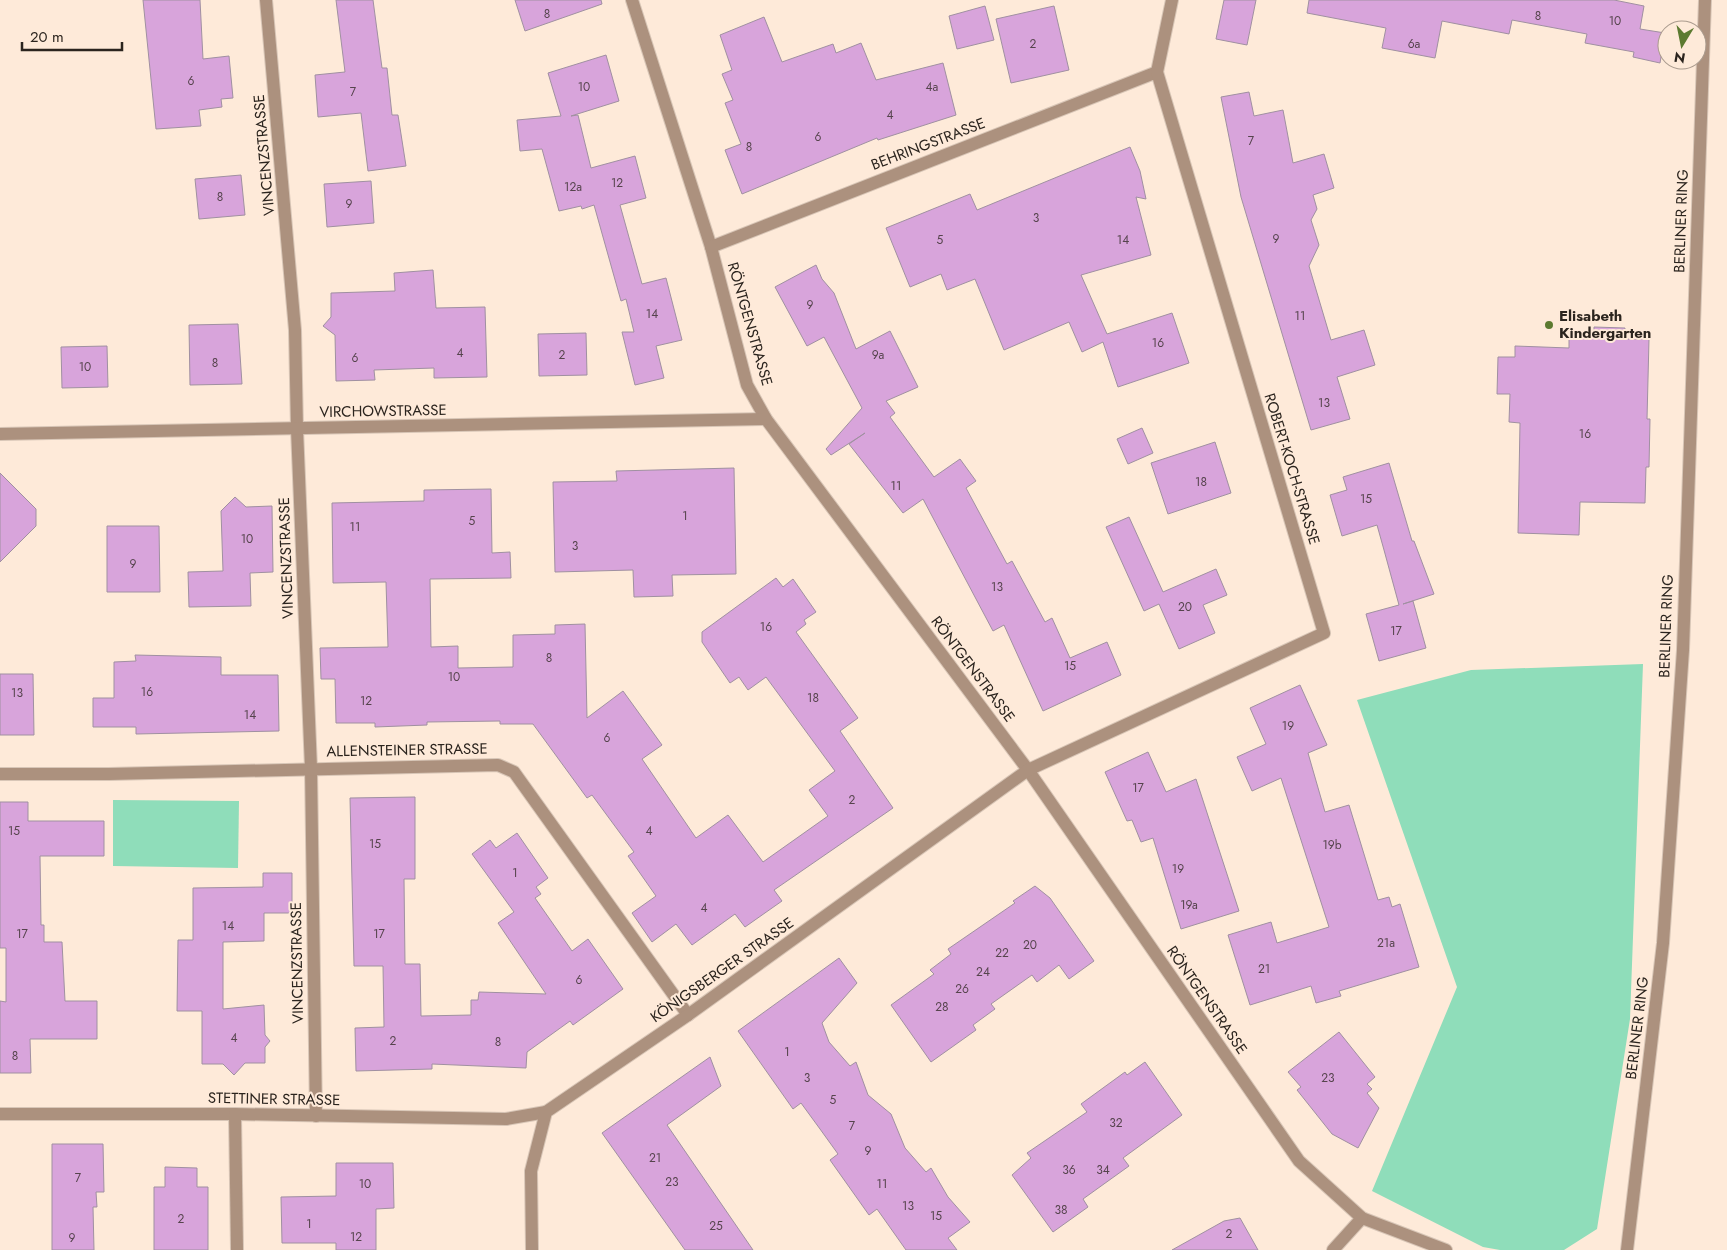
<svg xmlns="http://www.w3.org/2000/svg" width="1727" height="1250" font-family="Jost,sans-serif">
<rect width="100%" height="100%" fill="#feead9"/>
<g fill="#8fddba">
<path d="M1643 664 1630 1019 1597 1229 1564 1250H1500L1483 1247 1372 1191 1457 987 1357 700 1471 670Z"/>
<path d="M113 800 239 801 238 868 113 866Z"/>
</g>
<g fill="#d8a4db" stroke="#a090a1">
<path d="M143 0H200L203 59 229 56 233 98 221 99 222 107 199 110 201 126 156 129Z"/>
<path d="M336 0H373L382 68H387L392 115H398L406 166 368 171 361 113 318 117 315 75 345 72Z"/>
<path d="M515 0H601L602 4 525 31Z"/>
<path d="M1224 0H1256L1247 45 1216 39Z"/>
<path d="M1309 0H1614L1644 6 1640 29 1665 33 1660 63 1633 57 1634 52 1585 43 1587 34 1512 20 1509 34 1442 21 1435 58 1382 48 1386 28 1307 13Z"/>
<path d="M985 6 994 40 957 49 949 16Z"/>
<path d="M1054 6 1069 70 1011 83 996 19Z"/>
<path d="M764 17 782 62 833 44 836 53 861 43 876 80 943 63 956 115 878 140 877 138 742 194 725 150 741 144 725 103 733 100 722 74 732 70 720 35Z"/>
<path d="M606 55 619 101 571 116 578 115 591 168 635 156 646 198 620 205 642 284 666 278 682 340 656 346 664 378 635 385 622 332H634L626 299 621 301 594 205 582 209 581 206 559 211 542 149 520 151 517 120 561 116 548 73Z"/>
<path d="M1249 92 1254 116 1283 110 1293 163 1324 154 1334 188 1313 195 1317 209 1311 220 1319 245 1309 266 1331 340 1364 330 1375 365 1337 377 1350 419 1311 430 1241 197 1221 97Z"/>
<path d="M1130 147 1140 171 1146 199 1136 197 1151 255 1081 275 1107 334 1172 313 1189 363 1118 387 1103 342 1082 352 1069 322 1004 350 975 279 947 290 941 274 910 287 886 228 970 194 977 210Z"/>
<path d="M241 175 245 215 199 219 195 179Z"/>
<path d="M371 181 374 223 327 227 324 184Z"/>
<path d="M816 265 822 279 834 293 856 349 890 331 918 387 886 401 895 413 890 417 934 477 960 459 976 481 966 488 1007 564 1012 561 1045 622 1052 618 1070 658 1107 642 1121 675 1043 711 1004 625 993 631 923 499 903 513 849 444 865 433 831 455 826 449 862 408 824 337 807 346 775 287Z"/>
<path d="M433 270 436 308 485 307 487 377 434 378V368L374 370 375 380 336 381 335 335 323 326 331 317V293L395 291 394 273Z"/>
<path d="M238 324 242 384 190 385 189 325Z"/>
<path d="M1594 327 1625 328 1624 339H1649L1647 419H1650L1649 467H1646L1645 503 1580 502 1579 535 1518 533 1520 423 1509 422 1510 394H1497L1498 357H1515V346L1569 348V338H1594Z"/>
<path d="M586 333 587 375 539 376 538 334Z"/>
<path d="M107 346 108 387 62 388 61 347Z"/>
<path d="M1142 428 1153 453 1128 464 1117 439Z"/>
<path d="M1215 442 1231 493 1168 514 1151 463Z"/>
<path d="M1389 463 1412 541H1414L1434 594 1403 604 1413 601 1426 648 1379 661 1366 614 1399 605 1384 550 1377 525 1342 536 1330 495 1347 490 1343 477Z"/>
<path d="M734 468 736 574 672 575 673 596 634 597 633 570 555 572 553 482 617 481 616 471Z"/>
<path d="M0 473 36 509V526L0 562Z"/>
<path d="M491 489 492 553 510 552 511 578 430 579 431 647 458 646V668L513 667V635L555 634V625L585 624 587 718 623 691 662 745 642 759 696 838 728 815 763 862 828 816 809 790 835 771 766 677 748 690 739 677 730 683 702 642V632L776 578 783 587 793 579 816 612 804 620 806 624 796 632 858 718 840 731 893 808 774 890 782 901 745 927 735 914 692 945 676 924 652 942 632 913 656 896 628 856 634 852 592 795 587 798 533 724H500V721L427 722V725L375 727V723H336L335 679H321L320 648 388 647 386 582 333 583 332 503 424 501V490Z"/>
<path d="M235 497 246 507 272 506 273 572 250 573 251 606 189 607 188 572 223 571 221 511Z"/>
<path d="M1129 517 1163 592 1216 569 1227 595 1203 605 1215 633 1179 649 1159 604 1144 611 1106 527Z"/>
<path d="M107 526H159L160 592H107Z"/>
<path d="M135 655 221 657V675H278L279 731 136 734V727H93V698H114V662L136 661Z"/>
<path d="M0 674H33L34 735H0Z"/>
<path d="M1300 685 1327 745 1308 753 1325 812 1349 805 1378 900 1389 897 1392 907 1400 904 1419 967 1339 991 1341 996 1316 1003 1311 986 1250 1005 1228 935 1271 922 1277 943 1329 927 1281 778 1252 791 1237 757 1266 744 1250 708Z"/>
<path d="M1148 752 1166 792 1196 779 1239 911 1181 929 1153 838 1141 842 1132 820 1127 821 1105 772Z"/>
<path d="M415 797V879H404L405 964H420L421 1016 471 1015V1000H478L479 992 546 994 498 923 514 912 472 854 490 840 496 848 517 833 548 878 536 887 541 894 535 898 572 951 588 939 623 989 573 1025 570 1021 527 1052 526 1068 432 1064V1069L356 1071 355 1028 384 1027 383 966H354L350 798Z"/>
<path d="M0 802H28V821H104V856H40L41 925H44V942H62L65 1001H97V1039H30L31 1073H0V1001L6 1002V948H0Z"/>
<path d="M263 873H292V913H264V941L223 942V1009L264 1005 265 1035 270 1041 265 1047V1063H245L234 1075 223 1064H202V1011H177L178 940H193V888L263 887Z"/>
<path d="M1035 886 1050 898 1094 961 1069 979 1059 965 1037 982 1032 975 991 1004 995 1009 973 1025 976 1030 931 1062 891 1005 934 974 930 970 951 954 948 949 1015 903 1013 901Z"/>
<path d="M839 958 857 983 822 1023 829 1042 850 1066 856 1062 868 1095 891 1114 905 1148 926 1172 931 1168 948 1197 970 1222 948 1238 957 1250H906L877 1209 869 1215 830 1160 838 1154 820 1129 801 1103 793 1109 738 1031Z"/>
<path d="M1339 1032 1375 1077 1367 1084 1372 1089 1367 1093 1379 1108 1358 1148 1332 1134 1297 1090 1301 1087 1288 1072Z"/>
<path d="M710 1057 721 1086 667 1125 753 1250H685L602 1133Z"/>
<path d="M1145 1062 1182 1115 1123 1158 1129 1166 1083 1199 1088 1207 1053 1232 1012 1175 1031 1158 1027 1153 1087 1112 1081 1104 1125 1072 1127 1075Z"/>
<path d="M52 1144H103L104 1192H96L97 1207H93L94 1250H52Z"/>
<path d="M336 1163H393L394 1208 376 1209V1250H336V1243H282L281 1197 336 1196Z"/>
<path d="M165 1167 197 1168V1187H208V1250H154V1187H165Z"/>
<path d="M1240 1218 1258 1250H1172L1224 1221Z"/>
</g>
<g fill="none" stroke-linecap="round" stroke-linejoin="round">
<defs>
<g id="minor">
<path d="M266 0 295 330 297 429 311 768 316 1116"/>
<path d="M632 0 711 247 747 385 766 419 1028 770 1299 1161 1362 1218 1446 1250"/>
<path d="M711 247 1157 72"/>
<path d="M0 434 766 419"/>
<path d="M0 774H109L498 765 514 772 688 1015"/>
<path d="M0 1114H235L506 1119 546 1112"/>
<path d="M235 1114 237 1250"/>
<path d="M532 1250 531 1171 546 1112 688 1015 1028 770 1324 633 1157 72 1172 0"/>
<path d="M1333 1250 1362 1218"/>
<path d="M1627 1250 1663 943 1683 650 1705 0"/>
</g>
</defs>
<use href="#minor" stroke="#d8c6b7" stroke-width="14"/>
<use href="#minor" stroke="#ac917e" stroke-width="12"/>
</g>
<circle fill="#5c7a30" stroke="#feead9" stroke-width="2" cx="1549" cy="325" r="5"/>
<g text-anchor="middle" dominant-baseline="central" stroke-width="4" stroke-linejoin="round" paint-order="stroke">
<g font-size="12" fill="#56444d">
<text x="547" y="14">8</text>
<text x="1538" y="16">8</text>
<text x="1615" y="21">10</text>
<text x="1033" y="44">2</text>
<text x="1414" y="44">6a</text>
<text x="191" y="81">6</text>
<text x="584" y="87">10</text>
<text x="932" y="87">4a</text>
<text x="353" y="92">7</text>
<text x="890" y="115">4</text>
<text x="818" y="137">6</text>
<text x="1251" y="141">7</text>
<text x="749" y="147">8</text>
<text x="617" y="183">12</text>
<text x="573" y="187">12a</text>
<text x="220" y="197">8</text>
<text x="349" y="204">9</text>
<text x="1036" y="218">3</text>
<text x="1276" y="239">9</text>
<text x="940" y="240">5</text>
<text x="1123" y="240">14</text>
<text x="810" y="305">9</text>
<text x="652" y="314">14</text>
<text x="1300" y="316">11</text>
<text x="1158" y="343">16</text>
<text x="460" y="353">4</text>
<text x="562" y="355">2</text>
<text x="878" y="355">9a</text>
<text x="355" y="358">6</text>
<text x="215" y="363">8</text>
<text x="85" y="367">10</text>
<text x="1324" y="403">13</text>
<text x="1585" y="434">16</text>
<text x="1201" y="482">18</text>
<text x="896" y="486">11</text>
<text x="1366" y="499">15</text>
<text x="685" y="516">1</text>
<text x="472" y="521">5</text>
<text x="355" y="527">11</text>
<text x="247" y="539">10</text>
<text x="575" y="546">3</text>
<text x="133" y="564">9</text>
<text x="997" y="587">13</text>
<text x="1185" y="607">20</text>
<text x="766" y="627">16</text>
<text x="1396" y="631">17</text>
<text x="549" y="658">8</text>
<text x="1070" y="666">15</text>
<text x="454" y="677">10</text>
<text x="147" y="692">16</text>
<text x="17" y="693">13</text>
<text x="813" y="698">18</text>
<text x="366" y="701">12</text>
<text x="250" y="715">14</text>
<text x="1288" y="726">19</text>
<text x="607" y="738">6</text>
<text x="1138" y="788">17</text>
<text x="852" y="800">2</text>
<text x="14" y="831">15</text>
<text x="649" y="831">4</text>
<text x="375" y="844">15</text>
<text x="1332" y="845">19b</text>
<text x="1178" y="869">19</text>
<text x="515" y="873">1</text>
<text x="1189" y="905">19a</text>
<text x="704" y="908">4</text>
<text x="228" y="926">14</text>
<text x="22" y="934">17</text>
<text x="379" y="934">17</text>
<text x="1386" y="943">21a</text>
<text x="1030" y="945">20</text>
<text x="1002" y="953">22</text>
<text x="1264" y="969">21</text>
<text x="983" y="972">24</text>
<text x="579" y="980">6</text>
<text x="962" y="989">26</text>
<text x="942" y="1007">28</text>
<text x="234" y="1038">4</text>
<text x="393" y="1041">2</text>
<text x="498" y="1042">8</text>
<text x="787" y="1052">1</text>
<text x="15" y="1056">8</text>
<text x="807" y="1078">3</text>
<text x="1328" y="1078">23</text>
<text x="833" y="1100">5</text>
<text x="1116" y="1123">32</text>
<text x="852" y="1126">7</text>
<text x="868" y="1151">9</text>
<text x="655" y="1158">21</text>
<text x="1069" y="1170">36</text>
<text x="1103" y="1170">34</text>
<text x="78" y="1178">7</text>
<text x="672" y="1182">23</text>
<text x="365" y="1184">10</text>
<text x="882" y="1184">11</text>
<text x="908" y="1206">13</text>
<text x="1061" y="1210">38</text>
<text x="936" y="1216">15</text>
<text x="181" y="1219">2</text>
<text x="309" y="1224">1</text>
<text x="716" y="1226">25</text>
<text x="1229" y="1234">2</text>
<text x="356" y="1237">12</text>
<text x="72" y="1238">9</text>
</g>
<g font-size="15" fill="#2b241e" stroke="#feead9">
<text transform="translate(928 144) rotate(-21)">BEHRINGSTRASSE</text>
<text transform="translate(264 155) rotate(-95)">VINCENZSTRASSE</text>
<text transform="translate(1681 221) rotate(-88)">BERLINER RING</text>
<text transform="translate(750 324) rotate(74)">RÖNTGENSTRASSE</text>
<text transform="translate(383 411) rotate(-1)">VIRCHOWSTRASSE</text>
<text transform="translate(1292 469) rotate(73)">ROBERT-KOCH-STRASSE</text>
<text transform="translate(286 558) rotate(-92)">VINCENZSTRASSE</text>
<text transform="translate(1666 626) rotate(-88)">BERLINER RING</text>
<text transform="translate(973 669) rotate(53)">RÖNTGENSTRASSE</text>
<text transform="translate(407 750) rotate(-1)">ALLENSTEINER STRASSE</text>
<text transform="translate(297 963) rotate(-91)">VINCENZSTRASSE</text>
<text transform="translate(722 970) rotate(-35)">KÖNIGSBERGER STRASSE</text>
<text transform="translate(1207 1000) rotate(55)">RÖNTGENSTRASSE</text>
<text transform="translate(1637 1028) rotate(-83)">BERLINER RING</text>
<text transform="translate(274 1099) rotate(1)">STETTINER STRASSE</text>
</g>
<g font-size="15" font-weight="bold" fill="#2b241e" stroke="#feead9" text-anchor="start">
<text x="1559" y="316">Elisabeth<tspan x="1559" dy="17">Kindergarten</tspan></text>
</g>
</g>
<g transform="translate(1682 45) rotate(190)"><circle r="24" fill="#feead9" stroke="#aa9b8e"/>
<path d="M0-4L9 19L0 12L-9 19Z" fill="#5c7a30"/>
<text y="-8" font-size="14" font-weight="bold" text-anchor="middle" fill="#2b241e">N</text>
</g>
<path d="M22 42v8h100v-8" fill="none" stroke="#2b241e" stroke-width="2.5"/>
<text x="30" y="42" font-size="15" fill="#2b241e" stroke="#feead9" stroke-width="4" paint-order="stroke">20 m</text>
</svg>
